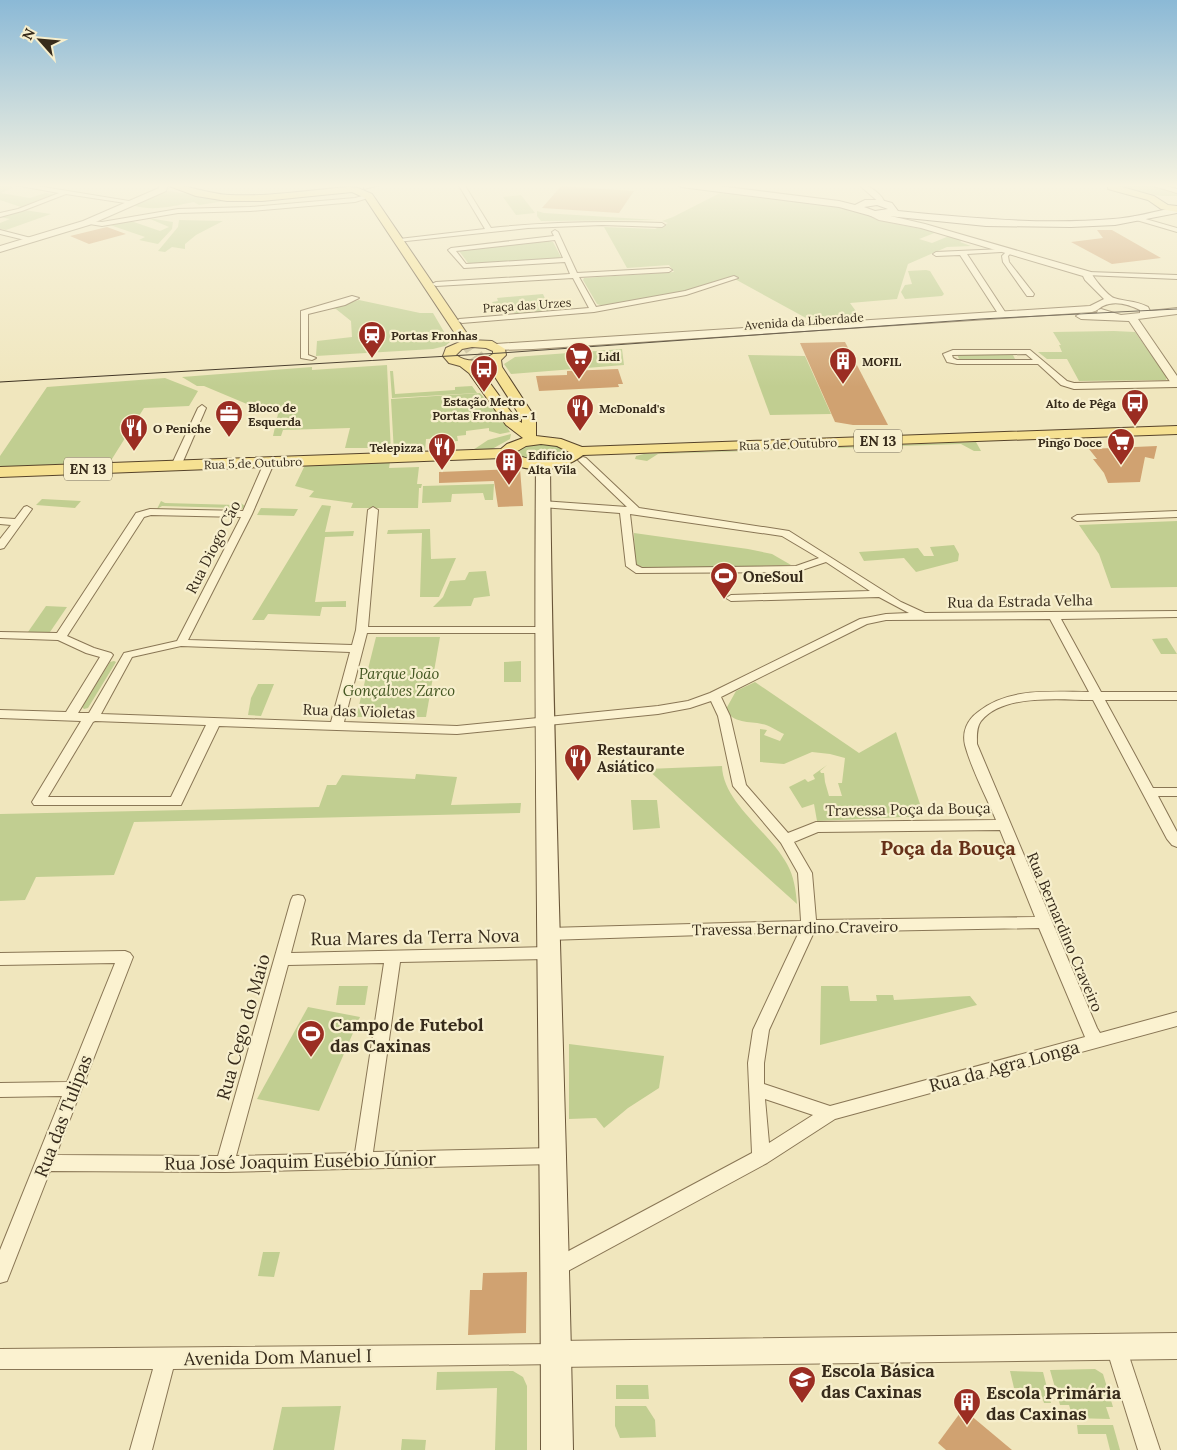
<svg xmlns="http://www.w3.org/2000/svg" width="1177" height="1450" font-family="Lora,serif">
<rect width="100%" height="100%" fill="#f0e6bd"/>
<g fill="#c1ce91">
<path d="M1108 184H1142L1177 192V196H1161Z"/>
<path d="M0 185 14 187 1 193 30 198 45 193 54 194 21 207 0 200Z"/>
<path d="M168 191 232 200 199 205 194 202C173 206 153 212 132 205Z"/>
<path d="M724 191 843 206 891 223 937 232 919 239 932 243 949 236 963 240 960 242 971 246 947 247 908 264 897 299 850 303 858 314 850 318 852 321 817 324 733 278 693 291 603 306 597 304 583 280 584 278 674 272 669 265 627 268 604 227 655 229 668 223 662 221 673 217Z"/>
<path d="M521 195 535 213 516 215 503 197Z"/>
<path d="M24 210 51 214 6 230 0 229V223L10 219 0 217Z"/>
<path d="M537 211 544 213 657 220 541 221 537 216Z"/>
<path d="M148 218 173 222 172 229 158 244 139 240 145 237 110 225 131 221 160 231 169 227Z"/>
<path d="M179 220 223 221 196 235 185 244V249L172 247 165 252 158 251 178 227Z"/>
<path d="M548 241 553 242 561 257 558 259 472 264 468 263 459 251Z"/>
<path d="M926 270 930 271 944 294 942 296 905 299 901 292 905 285 912 284 908 271Z"/>
<path d="M543 294 551 312 515 314 507 304 495 306 492 302 498 301 497 298Z"/>
<path d="M359 300 420 313H433L450 342 445 346 433 349 316 356 317 341 352 337 351 321 336 309 331 308Z"/>
<path d="M1114 331 1135 332 1167 377 1166 380 1079 381 1067 359H1047L1038 352H1062L1059 345H1061L1053 332Z"/>
<path d="M622 349 624 365 511 374 504 364 515 357Z"/>
<path d="M957 354 1013 355 1015 359H959Z"/>
<path d="M748 355 805 356 831 414 770 415Z"/>
<path d="M387 365 391 453 377 454 372 448H345L350 428 283 430 281 436H273L278 414 258 406 254 407 204 386H197L182 377 312 367V370Z"/>
<path d="M390 371H393L395 394 455 390V387L472 386 477 393 392 398Z"/>
<path d="M165 378 198 391 189 406 144 408 110 462 0 467V456L47 387Z"/>
<path d="M480 393 500 416 510 432 500 434 489 431V428L466 431V435L457 436 458 441 447 442 450 438 426 439 425 452 394 453 391 399Z"/>
<path d="M511 434 510 439 492 449 473 450 488 440Z"/>
<path d="M976 442 981 451H974L961 444 658 454 647 461 635 459 636 456 644 454Z"/>
<path d="M533 445C543 445 557 443 565 451L564 454C553 461 523 463 515 453L522 446Z"/>
<path d="M390 462 389 468 419 467 417 484H422L421 488H419L418 508H351L353 503 309 497 314 491 295 486 305 465Z"/>
<path d="M494 484 493 500H485L483 493 452 494 451 502 422 503 423 486Z"/>
<path d="M42 499 81 501 75 508 36 505Z"/>
<path d="M161 501 165 503 237 505 239 502 245 506 242 509 234 511 235 508 162 506 157 509Z"/>
<path d="M322 505 331 506 325 532 354 531 353 536 325 537 315 602 346 601V607H322L320 616 268 614 264 620H252Z"/>
<path d="M261 508 297 509H298L294 516 257 515Z"/>
<path d="M1177 521V587L1111 588 1099 554 1079 525Z"/>
<path d="M430 529 431 559 456 558 439 597H420L422 533 387 534 388 530Z"/>
<path d="M634 533 748 549 772 554 791 565 648 569 635 564Z"/>
<path d="M954 545 959 554 958 561 916 572 904 558 864 561 859 552 918 548 924 556H934L930 547Z"/>
<path d="M486 571 490 596 474 598 471 606 433 607 443 597 450 581 465 580 469 572Z"/>
<path d="M46 606 67 607 50 632H28Z"/>
<path d="M376 637H440L426 717H356Z"/>
<path d="M1167 638 1177 654H1161L1152 639Z"/>
<path d="M114 661 116 662 88 708 84 709 82 707 110 662Z"/>
<path d="M521 661V682H504V662Z"/>
<path d="M755 682 859 753 896 732 924 816 817 821 814 804 802 808 789 787 805 779 808 782 815 779 813 775 827 765 820 771 821 773H824L825 782 829 796H842L838 783H842L845 758 830 754 812 752 784 764 760 762V729L767 730 764 735 780 741 784 734C777 731 769 725 762 724 750 721 732 724 726 709L736 691Z"/>
<path d="M258 684H274L261 716 248 715 251 698Z"/>
<path d="M722 766C723 803 770 832 787 864 794 876 796 891 797 904L647 769Z"/>
<path d="M416 774 457 777 451 805 521 803 520 813 134 822 114 875 36 877 25 900 0 901V814L319 807 327 785H336L342 775 415 779Z"/>
<path d="M631 800H657L660 828 633 830Z"/>
<path d="M339 986H368L365 1005H336Z"/>
<path d="M821 986H848L850 1001H877L876 995H893L894 1000 970 996 977 1005 820 1045Z"/>
<path d="M308 1007 360 1017 319 1111 257 1099Z"/>
<path d="M569 1044 664 1056 659 1088 628 1108 604 1128 596 1118 569 1119Z"/>
<path d="M263 1252H280L274 1277 258 1276Z"/>
<path d="M1095 1369 1103 1374 1113 1407H1106L1110 1419 1073 1418 1069 1405H1060L1050 1370Z"/>
<path d="M513 1371 523 1377 527 1386V1450H495L497 1388 436 1390 437 1372Z"/>
<path d="M1010 1371 1043 1372 1051 1403H1044L1039 1388H1014Z"/>
<path d="M616 1385H648L649 1399H616Z"/>
<path d="M341 1406 334 1450H273L282 1407Z"/>
<path d="M615 1406H646L655 1420 656 1437 620 1438 615 1426Z"/>
<path d="M1077 1425H1113L1120 1450H1110L1106 1434H1078Z"/>
<path d="M402 1439 426 1440 425 1450H401Z"/>
</g>
<g fill="#d0a271">
<path d="M561 186 634 191 619 213 542 208Z"/>
<path d="M107 227 126 234 89 244 70 236Z"/>
<path d="M1097 230H1112L1161 258 1112 264 1071 242 1103 238Z"/>
<path d="M845 342 888 425H853L835 422 800 343Z"/>
<path d="M618 369 623 384H618L619 387 539 391 536 376 567 375V371Z"/>
<path d="M1157 446 1154 459 1145 457 1140 482 1108 483 1104 473 1093 459H1097L1089 449Z"/>
<path d="M520 469 523 506 498 507 494 481 439 483V472Z"/>
<path d="M527 1272 526 1333 468 1335 470 1290H482L483 1273Z"/>
<path d="M963 1409 1012 1450H946L938 1443Z"/>
</g>
<g fill="none" stroke-linecap="round" stroke-linejoin="round">
<path stroke="#cbc19d" stroke-width="14" stroke-dasharray="14 7" stroke-linecap="butt" d="M464 338 486 370"/>
<defs>
<g id="minor">
<path d="M9 184H25L135 202 132 204 66 194 22 211 0 217V213L18 209 59 193Z"/>
<path d="M458 184H464L491 228C548 222 605 221 662 223L665 225 662 227 602 225 528 228 397 242 396 241 399 239 485 229Z"/>
<path d="M858 184C869 184 883 195 885 204H881Z"/>
<path d="M1147 184H1158L1177 189V193Z"/>
<path d="M369 194 371 197 355 202 250 211 178 213 102 226 83 223 86 221 102 222 178 209 250 207 355 198Z"/>
<path d="M1135 216 1177 228V232L1133 219 1132 218Z"/>
<path d="M0 230 31 238 32 239 29 241 0 234Z"/>
<path d="M555 230 558 232 577 273 669 268 672 270 669 272 579 277 596 307 685 291 734 276 738 278 686 295 594 312 462 323 458 321 459 319 589 308 573 278 436 286 432 284 436 282 570 274 565 262 464 268 448 250 451 248 554 236 552 232ZM555 240 563 258 466 264 456 251Z"/>
<path d="M1003 249V251L1001 252 967 254 1007 315 1003 317 999 315 960 255 936 256 933 254 936 252Z"/>
<path d="M1007 251 1012 252 1008 256 1009 262 1034 294 1033 296H1027L1003 262 1002 256Z"/>
<path d="M1088 272 1177 275V279L1086 275V273Z"/>
<path d="M352 296 359 298 345 305 308 314V355L316 358 312 360 301 358V311Z"/>
<path d="M953 350H1030L1067 381 1074 383 1177 381V387L1074 389 1061 385 1038 364H957L947 362 943 354ZM952 355 1026 354 1033 360H957L953 358Z"/>
<path d="M202 405 206 408 181 466 179 468H173L171 466 198 408Z"/>
<path d="M583 457 586 458 639 508 789 531 901 602 925 613 1177 611V617L1061 619 1101 692H1177V700H1105L1153 788H1177V796H1158L1177 832V847L1172 845 1167 839 1093 700C1060 700 1004 693 981 721 976 728 977 737 977 744L1097 1028 1100 1033 1177 1012V1026L835 1119 767 1163 555 1278 548 1276 545 1269 548 1262 752 1153 748 1063 753 1030 799 932 548 940 543 938 540 934 543 930 548 928 801 921 798 873 781 843 733 786 718 716 711 701 690 708 658 714 457 734 219 726 181 805H34L32 802 81 721 0 718V710L66 712 100 657 86 653 58 640 0 638V632L57 633 136 513 150 509 243 511 264 463 269 460 274 463 252 514 188 640 352 645 356 630 368 510 373 507 378 510 368 627H543L549 630 543 633H367L344 722 457 726 658 706 688 701 710 693 860 619 886 614 909 613 879 597 731 601 726 598 731 595 870 591 826 562 796 572 636 573 626 566 620 513 542 507 537 504 542 501 627 507 580 462 578 460ZM630 514 782 536 819 558 796 566 642 568 636 565ZM151 515 241 517 177 641 124 653 89 713H78L113 655 111 653 94 648 67 636 144 517ZM1050 619 1089 692C1052 692 1008 687 978 712 967 720 962 732 965 745 972 771 986 796 996 820L816 822 788 833 746 785 730 716 721 697 867 624 886 620ZM181 646 350 652 331 722 101 714 132 657ZM93 722 95 721 206 725 171 797H48ZM1000 830 1035 917 816 920 812 873 794 842 818 832ZM1039 928 1085 1037 830 1106 764 1084V1063L769 1030 814 932ZM765 1099 813 1115 769 1143Z"/>
<path d="M27 506 32 509 4 548 0 549V539L11 525 0 524V518L15 519 24 507Z"/>
<path d="M1177 511V517L1077 521 1072 518 1077 515Z"/>
<path d="M298 895 303 896 305 900 291 953 548 947 553 949 556 953 553 957 548 959 400 962 373 1152 554 1148 560 1150 563 1156 560 1162 554 1164 225 1172 50 1171 7 1281 0 1283V1250L62 1096 0 1097V1083L67 1082 115 963 0 965V953L125 951 130 953 133 957 56 1155 218 1156 291 900 293 896ZM384 963 355 1153 236 1156 288 965Z"/>
<path d="M1116 1337 1123 1340 1126 1347 1160 1450H1138L1106 1347 1109 1340Z"/>
<path d="M556 1344 563 1347 566 1354 563 1361 556 1364 173 1369 152 1450H130L153 1369H0V1349Z"/>
</g>
<g id="tertiary">
<path d="M160 184H168L166 191 89 225 0 252V246L83 221 159 188Z"/>
<path d="M869 211 925 224 1091 272C1093 278 1108 296 1114 298 1126 302 1135 300 1148 307L1150 311 1177 308V314L1138 319 1177 376V387L1173 386 1129 321 1081 319 1076 316 1081 313H1097L1098 310 1101 309 1121 315 1140 313V310C1130 305 1115 300 1103 306 1099 308 1097 311 1092 312L533 349 496 350 491 347 496 344 1090 306 1104 299 1085 280 1083 276 921 228 879 220 869 215Z"/>
<path d="M1177 1333V1359L556 1367 547 1363 543 1354 547 1345 556 1341Z"/>
</g>
<g id="secondary">
<path d="M368 184H384L364 189V185Z"/>
<path d="M677 184H703L839 201 855 205 865 200H881L892 203 898 211C969 218 1041 225 1113 219 1134 218 1156 211 1177 207V213L1115 225 1071 227 986 226 888 216 875 217 839 207 681 187ZM877 205 888 209 875 211 864 207Z"/>
<path d="M543 460 550 464C553 793 567 1121 573 1450H541C541 1121 533 793 536 464Z"/>
</g>
<g id="primary">
<path d="M164 184C186 184 207 194 229 195 269 197 309 190 349 187L358 188 372 194 470 338 469 340 492 341 505 349 506 355 501 360 502 367 536 419V436L561 439 582 447 1177 426V434L583 455C561 473 524 474 502 458L0 477V467L501 449 507 444 523 438 506 425 469 373 460 366 449 363 443 356 446 348 462 341 458 338 365 198 352 192 262 201H227L196 196ZM472 347 486 348 493 351V354C482 362 467 363 456 355L462 349ZM487 366H488L522 419V423L516 419 479 368ZM541 444 557 446 569 452C554 462 530 463 514 453L526 446Z"/>
<path d="M1111 184 1154 196 1168 205 1177 206V212L1161 209 1148 200 1108 189V185Z"/>
</g>
</defs>
<use href="#minor" stroke="#897655" stroke-width="2"/>
<use href="#tertiary" stroke="#897655" stroke-width="2"/>
<use href="#secondary" stroke="#6a5639" stroke-width="2"/>
<use href="#primary" stroke="#56432a" stroke-width="2"/>
<use href="#minor" fill="#fbf2d0" fill-rule="evenodd"/>
<use href="#tertiary" fill="#fbf2d0" fill-rule="evenodd"/>
<use href="#secondary" fill="#fbf2d0" fill-rule="evenodd"/>
<use href="#primary" fill="#f6e192" fill-rule="evenodd"/>
<path stroke="#372b1b" stroke-width="1" d="M0 382 501 353 981 319 1177 309"/>
</g>
<linearGradient id="sky" x2="0" y2="1"><stop stop-color="#8bb9d6"/><stop offset="0.48" stop-color="#f8f4e1"/><stop offset="1" stop-color="#f8f4e1" stop-opacity="0"/></linearGradient>
<rect width="1177" height="387" fill="url(#sky)"/>
<defs>
<symbol id="station-pin" viewBox="-11 -11 22 30"><path d="M0 17L-7.5 6A9.5 9.5 0 1 1 7.5 6Z" fill="#9b2d22" stroke="#f7efcd"/><path d="M-3-6H3Q5-6 5-4V2Q5 4 3 4L4.5 6H3L1.5 4h-3L-3 6H-4.5L-3 4Q-5 4-5 2V-4Q-5-6-3-6ZM-3.5-4v3h7v-3ZM-3.5 1v1.5H-2V1ZM2 1v1.5H3.5V1Z" fill="#fff"/></symbol>
<symbol id="supermarket-pin" viewBox="-11 -11 22 30"><path d="M0 17L-7.5 6A9.5 9.5 0 1 1 7.5 6Z" fill="#9b2d22" stroke="#f7efcd"/><path d="M-6-5.5h2.5l.6 2H6L4.5 2H-2.5L-4.4-4H-6ZM-1.5 3.2a1.3 1.3 0 1 0 .1 0ZM3 3.2a1.3 1.3 0 1 0 .1 0Z" fill="#fff"/></symbol>
<symbol id="building-pin" viewBox="-11 -11 22 30"><path d="M0 17L-7.5 6A9.5 9.5 0 1 1 7.5 6Z" fill="#9b2d22" stroke="#f7efcd"/><path d="M-4-6H4V6H1V3H-1V6H-4ZM-2.5-4.3h1.7v1.8h-1.7ZM.8-4.3h1.7v1.8H.8ZM-2.5-1h1.7V.8h-1.7ZM.8-1h1.7V.8H.8Z" fill="#fff"/></symbol>
<symbol id="bus-pin" viewBox="-11 -11 22 30"><path d="M0 17L-7.5 6A9.5 9.5 0 1 1 7.5 6Z" fill="#9b2d22" stroke="#f7efcd"/><path d="M-5-6H5V4H4V6H2V4H-2V6H-4V4H-5ZM-3.5-4V0h7V-4ZM-3.5 1.2v1.5H-2V1.2ZM2 1.2v1.5H3.5V1.2Z" fill="#fff"/></symbol>
<symbol id="restaurant-pin" viewBox="-11 -11 22 30"><path d="M0 17L-7.5 6A9.5 9.5 0 1 1 7.5 6Z" fill="#9b2d22" stroke="#f7efcd"/><path d="M-5-6h1v4h1v-4h1v4h1v-4h1v5L-1.5 .5V6h-2V.5L-5-1ZM5-6V6H3V1.5H1.5Q1.5-4 5-6Z" fill="#fff"/></symbol>
<symbol id="office-pin" viewBox="-11 -11 22 30"><path d="M0 17L-7.5 6A9.5 9.5 0 1 1 7.5 6Z" fill="#9b2d22" stroke="#f7efcd"/><path d="M-6-3h4V-5.5h4V-3h4V5H-6ZM-1-4.5V-3h2v-1.5ZM-6 0V1H6V0Z" fill="#fff"/></symbol>
<symbol id="stadium-pin" viewBox="-11 -11 22 30"><path d="M0 17L-7.5 6A9.5 9.5 0 1 1 7.5 6Z" fill="#9b2d22" stroke="#f7efcd"/><path d="M0-5a6.5 5 0 1 0 0 10a6.5 5 0 1 0 0-10ZM-3.5-1.8h7v3.6h-7Z" fill="#fff"/></symbol>
<symbol id="school-pin" viewBox="-11 -11 22 30"><path d="M0 17L-7.5 6A9.5 9.5 0 1 1 7.5 6Z" fill="#9b2d22" stroke="#f7efcd"/><path d="M0-5L7-2L0 1L-7-2ZM-4 1L0 2.5L4 1V4Q0 6-4 4Z" fill="#fff"/></symbol>
</defs>
<g fill-rule="evenodd">
<use href="#station-pin" x="356" y="319" width="32" height="43"/>
<use href="#supermarket-pin" x="563" y="340" width="32" height="43"/>
<use href="#building-pin" x="827" y="345" width="32" height="43"/>
<use href="#bus-pin" x="468" y="353" width="32" height="43"/>
<use href="#bus-pin" x="1119" y="387" width="32" height="43"/>
<use href="#restaurant-pin" x="564" y="392" width="32" height="43"/>
<use href="#office-pin" x="213" y="398" width="32" height="43"/>
<use href="#restaurant-pin" x="118" y="412" width="32" height="43"/>
<use href="#supermarket-pin" x="1105" y="426" width="32" height="43"/>
<use href="#restaurant-pin" x="426" y="431" width="32" height="43"/>
<use href="#building-pin" x="493" y="446" width="32" height="43"/>
<use href="#stadium-pin" x="708" y="560" width="32" height="43"/>
<use href="#restaurant-pin" x="562" y="742" width="32" height="43"/>
<use href="#stadium-pin" x="295" y="1018" width="32" height="43"/>
<use href="#school-pin" x="786" y="1364" width="32" height="43"/>
<use href="#building-pin" x="951" y="1386" width="32" height="43"/>
</g>
<g text-anchor="middle" dominant-baseline="central" stroke-width="4.5" stroke-linejoin="round" paint-order="stroke">
<g font-size="12" fill="#372b1b" stroke="#f7efcd">
<text transform="translate(527 305) rotate(-4)">Praça das Urzes</text>
<text transform="translate(804 321) rotate(-4)">Avenida da Liberdade</text>
<text transform="translate(788 444) rotate(-2)">Rua 5 de Outubro</text>
<text transform="translate(253 463) rotate(-2)">Rua 5 de Outubro</text>
</g>
<g font-size="12" font-weight="bold" fill="#372b1b" stroke="#f7efcd" text-anchor="start">
<text x="391" y="335">Portas Fronhas</text>
<text x="598" y="356">Lidl</text>
<text x="862" y="361">MOFIL</text>
<text x="484" y="401" text-anchor="middle">Estação Metro<tspan x="484" dy="14">Portas Fronhas - 1</tspan></text>
<text x="1116" y="403" text-anchor="end">Alto de Pêga</text>
<text x="248" y="407">Bloco de<tspan x="248" dy="14">Esquerda</tspan></text>
<text x="599" y="408">McDonald's</text>
<text x="153" y="428">O Peniche</text>
<text x="1102" y="442" text-anchor="end">Pingo Doce</text>
<text x="423" y="447" text-anchor="end">Telepizza</text>
<text x="528" y="455">Edifício<tspan x="528" dy="14">Alta Vila</tspan></text>
</g>
<g fill="#f7efcd" stroke="#716650" stroke-width="1">
<rect x="854" y="429.5" width="48" height="23" rx="4"/>
<rect x="64" y="457.5" width="48" height="23" rx="4"/>
</g>
<g font-size="14" font-weight="bold" fill="#372b1b">
<text x="878" y="441">EN 13</text>
<text x="88" y="469">EN 13</text>
</g>
<g font-size="15" fill="#372b1b" stroke="#f7efcd">
<text transform="translate(213 547) rotate(-63)">Rua Diogo Cão</text>
<text transform="translate(1020 601) rotate(-1)">Rua da Estrada Velha</text>
<text transform="translate(359 711) rotate(2)">Rua das Violetas</text>
<text transform="translate(908 809) rotate(-1)">Travessa Poça da Bouça</text>
<text transform="translate(795 928) rotate(-1)">Travessa Bernardino Craveiro</text>
<text transform="translate(1065 932) rotate(67)">Rua Bernardino Craveiro</text>
</g>
<g font-size="15" font-weight="bold" fill="#372b1b" stroke="#f7efcd" text-anchor="start">
<text x="743" y="576">OneSoul</text>
<text x="597" y="749">Restaurante<tspan x="597" dy="17">Asiático</tspan></text>
</g>
<g font-size="15" font-style="italic" fill="#425520" stroke="#f7efcd">
<text x="399" y="673">Parque João<tspan x="399" dy="17">Gonçalves Zarco</tspan></text>
</g>
<g font-size="18" fill="#372b1b" stroke="#f7efcd">
<text transform="translate(415 937) rotate(-1)">Rua Mares da Terra Nova</text>
<text transform="translate(243 1027) rotate(-74)">Rua Cego do Maio</text>
<text transform="translate(1004 1066) rotate(-15)">Rua da Agra Longa</text>
<text transform="translate(63 1116) rotate(-69)">Rua das Tulipas</text>
<text transform="translate(300 1161) rotate(-1)">Rua José Joaquim Eusébio Júnior</text>
<text transform="translate(278 1357) rotate(-1)">Avenida Dom Manuel I</text>
</g>
<g font-size="18" font-weight="bold" fill="#372b1b" stroke="#f7efcd" text-anchor="start">
<text x="330" y="1024">Campo de Futebol<tspan x="330" dy="21">das Caxinas</tspan></text>
<text x="821" y="1370">Escola Básica<tspan x="821" dy="21">das Caxinas</tspan></text>
<text x="986" y="1392">Escola Primária<tspan x="986" dy="21">das Caxinas</tspan></text>
</g>
<g font-size="20" font-weight="bold" fill="#663018" stroke="#f7efcd">
<text x="948" y="847">Poça da Bouça</text>
</g>
</g>
<g transform="translate(40 40) rotate(297)" stroke="#f7efcd" stroke-width="4" paint-order="stroke">
<path d="M0-4L9 19L0 12L-9 19Z" fill="#372b1b"/>
<text y="-8" font-size="14" font-weight="bold" text-anchor="middle" fill="#372b1b">N</text>
</g>
</svg>
